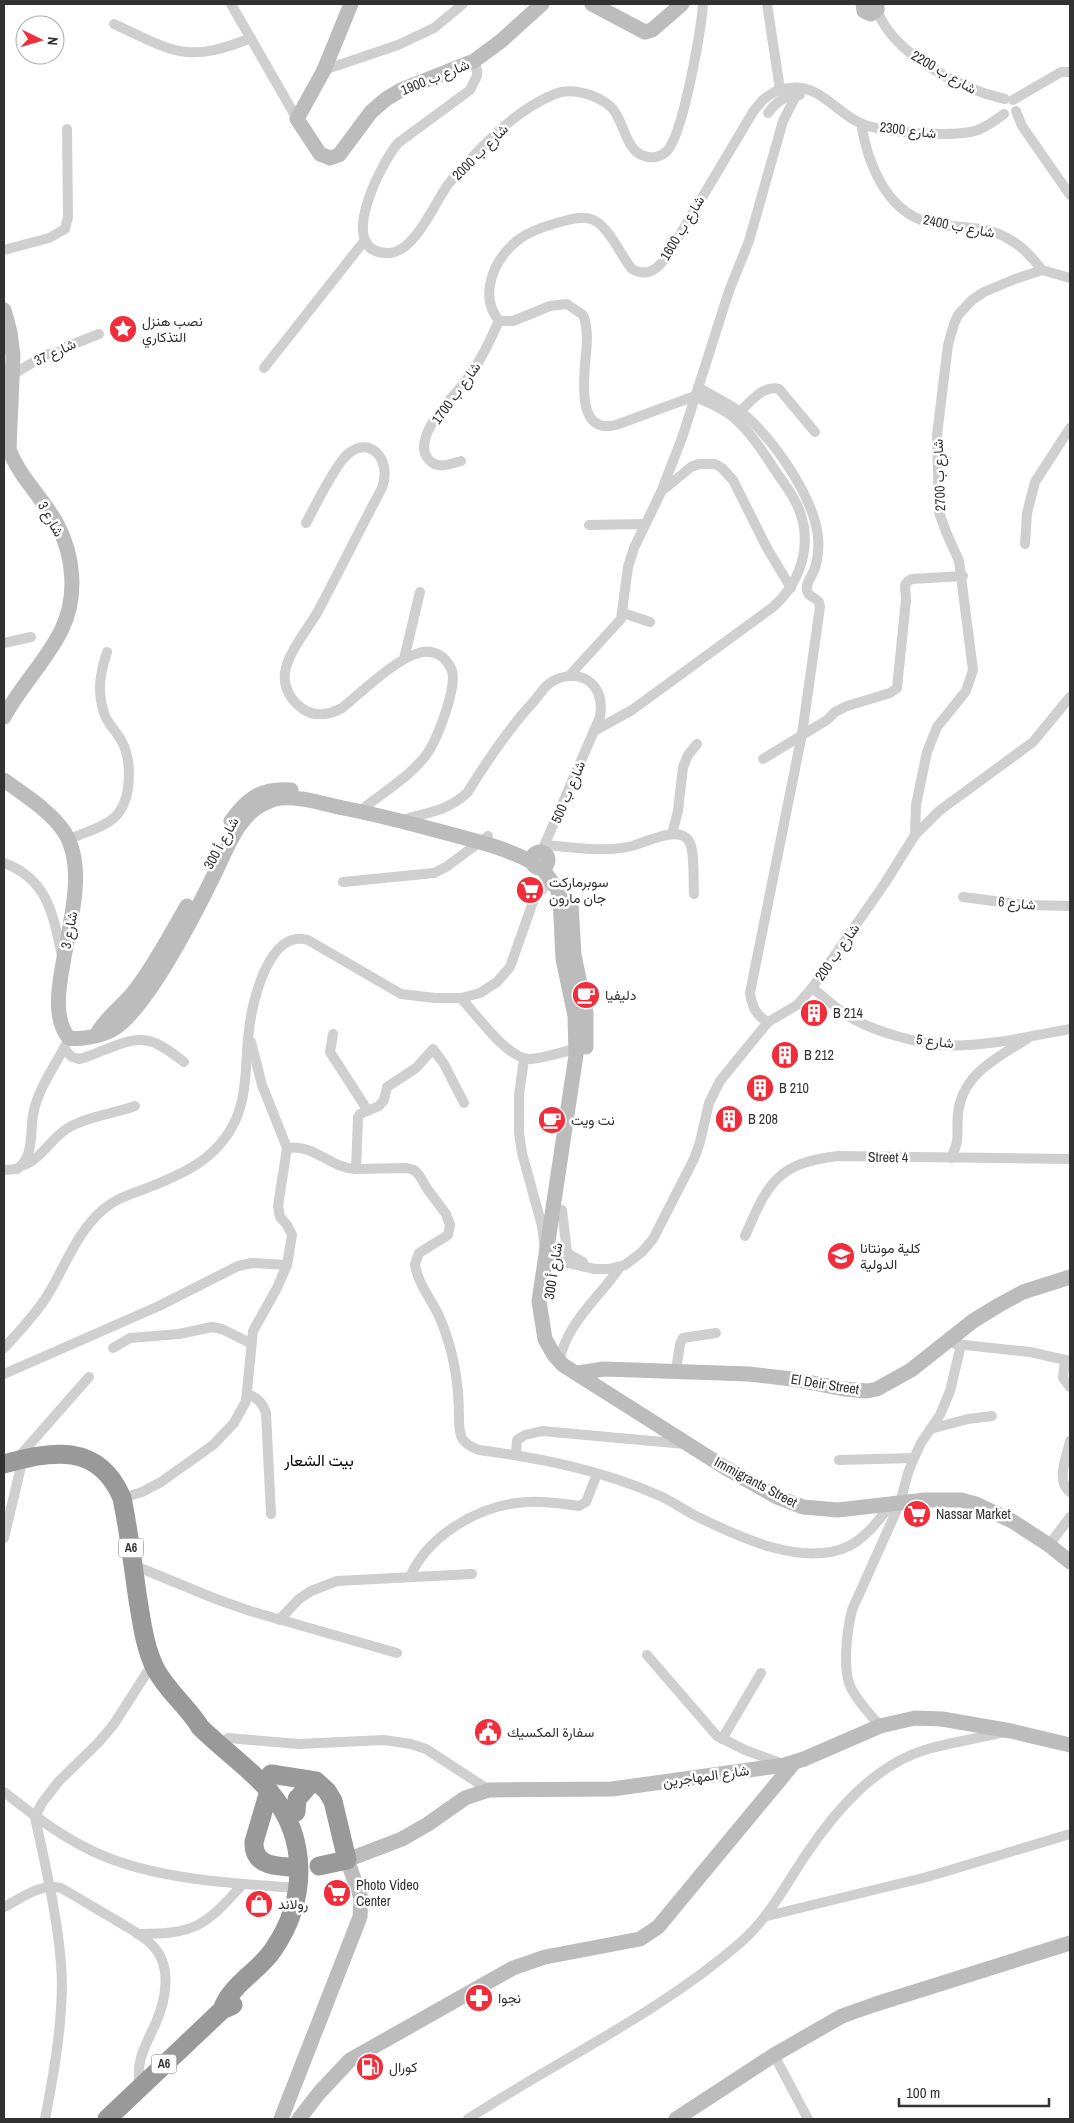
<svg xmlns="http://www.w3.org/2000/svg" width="1074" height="2123" font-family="'Archivo Narrow',Vazirmatn,sans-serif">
<rect width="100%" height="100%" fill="#fff"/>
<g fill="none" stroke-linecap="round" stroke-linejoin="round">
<g stroke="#cfcfcf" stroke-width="10">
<path d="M231 4 297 119"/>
<path d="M767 4 780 89"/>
<path d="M877 10C893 54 960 89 1005 99"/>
<path d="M114 24C174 52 186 64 251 38"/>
<path d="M474 61 477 70V76L470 90 398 143C381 163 333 256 390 253 414 251 433 207 445 189 449 182 456 175 462 169 487 140 519 108 555 94 572 87 598 95 611 107 626 122 624 153 648 157 654 158 661 156 666 152 683 137 701 30 703 4"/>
<path d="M324 70 398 45 434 28 463 4"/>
<path d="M1013 100 1061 72H1070"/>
<path d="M1016 111 1022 126 1070 195"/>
<path d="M768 113C776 102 785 95 800 95"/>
<path d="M861 123C867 161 885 210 927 222 945 227 963 226 980 229 1008 233 1026 249 1042 270"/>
<path d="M4 250 49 238 65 229 68 217 67 129"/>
<path d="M264 368 365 240"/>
<path d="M12 372H17L45 355 59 352 66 347 99 334"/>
<path d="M698 387C714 397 733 405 747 417 776 443 814 498 818 537 819 547 818 558 815 568 813 575 803 586 808 593 810 597 816 598 819 602L820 607 802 734 750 993C752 1006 756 1016 768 1022"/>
<path d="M695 396 616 425C570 436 587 363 587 338 587 330 586 322 583 315L567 304 550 306 513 321H499C478 295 494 259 518 240 531 230 548 225 564 221 572 219 583 216 591 219 607 223 621 256 632 269 651 280 663 263 672 248L753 112C763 98 772 90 790 88 819 84 836 112 860 123 883 133 954 138 978 130 988 126 996 120 1004 114"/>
<path d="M740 412C750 402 764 384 779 389L815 432"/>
<path d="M461 461C450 464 439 470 429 460 411 440 447 403 460 388 466 382 471 373 476 366 485 352 492 336 499 321"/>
<path d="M663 490 691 467 699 464H715L722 468 733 480 767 548 791 588"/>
<path d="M306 523C317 503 329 477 343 459 367 431 393 458 382 488 360 529 339 572 317 613 307 630 287 654 285 673 283 687 291 701 303 709 315 717 329 715 342 708 362 692 395 659 419 653 427 650 434 652 441 656 446 660 450 665 452 671 457 688 438 736 429 751 412 776 383 792 360 811"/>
<path d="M589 525 645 524"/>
<path d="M1025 544 1027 513 1035 482 1070 428"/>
<path d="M623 613 650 622"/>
<path d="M4 643 31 637"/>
<path d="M404 659 420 592"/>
<path d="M569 676 621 619 628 567 634 548 661 492 682 438 729 291 749 241 783 121 797 94"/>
<path d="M594 731 632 710 773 607C804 579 815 537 794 499 788 488 780 478 773 467 761 449 747 427 729 414 718 406 706 402 695 396"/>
<path d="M763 759 827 720 835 712 847 706 890 693 897 688 906 600 905 585 908 581 912 579 963 576"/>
<path d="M402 820C428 812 446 812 467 793 488 760 509 728 535 700 540 694 544 687 550 683 561 675 579 673 590 682 601 691 602 704 600 717L541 853"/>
<path d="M672 834 678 811 683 767 688 755 697 744"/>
<path d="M915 835 916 805 927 752 937 727 966 691 973 670 959 561 946 532 939 512 937 435 948 345 954 324 958 315 972 300 984 292 1015 279 1042 270 1070 278"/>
<path d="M68 840C84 832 104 828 116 816 132 799 132 761 122 742 117 731 107 724 104 713 97 692 100 673 107 652"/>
<path d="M545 845C572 847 605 853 632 846 646 842 679 825 689 841 695 850 693 882 694 894"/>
<path d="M4 863C48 879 53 915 62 956"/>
<path d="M343 882 434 873 446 867 488 836"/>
<path d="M963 897 1025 905 1070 906"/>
<path d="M812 988C826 998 839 1012 855 1020 878 1032 916 1043 942 1045 981 1048 1031 1036 1070 1029"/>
<path d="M461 998C476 1014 508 1060 530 1059 545 1058 561 1052 576 1049"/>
<path d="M333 1034 330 1052 368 1111"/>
<path d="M64 1049 72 1057 79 1059C102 1054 131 1032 155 1043 165 1047 175 1055 184 1062"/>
<path d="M524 1059 519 1095V1133L522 1153 542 1226 546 1258 595 1269H608L625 1265 642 1252 653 1239 694 1159 700 1142 709 1103 720 1081 768 1022 797 1005 812 988 885 883 915 835 939 811 1033 742 1070 697"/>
<path d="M287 1148C316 1144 329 1168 356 1169L358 1117 360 1114 379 1106 384 1100 387 1087 416 1068 433 1049 444 1064 464 1103"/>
<path d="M951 1158C961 1137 956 1135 958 1114 962 1073 998 1058 1028 1038"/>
<path d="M21 1166C40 1161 51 1138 68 1128 88 1116 113 1114 135 1106"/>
<path d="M356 1169 407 1168 414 1170 419 1175 428 1190 446 1214 450 1225 448 1235 419 1253 415 1264C417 1282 431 1299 439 1316 453 1348 459 1382 459 1417 459 1436 460 1443 479 1450 540 1458 601 1470 658 1495 672 1501 684 1510 698 1517 739 1537 804 1568 849 1546 867 1537 879 1519 892 1504"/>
<path d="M4 1170 17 1169C34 1158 30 1133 33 1115 38 1087 57 1064 69 1038"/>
<path d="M562 1210 567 1252 570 1255 583 1262"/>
<path d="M745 1236C768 1183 777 1163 838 1156L1070 1159"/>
<path d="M955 1344 1030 1352 1070 1361"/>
<path d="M4 1348C19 1332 35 1315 47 1296 65 1267 78 1229 105 1208 116 1199 129 1194 142 1190 181 1175 218 1160 236 1119 248 1091 245 1060 249 1030 252 1002 269 928 308 940L401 994 435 998H461L480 993 497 982 510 967 534 899 551 880"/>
<path d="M113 1348 130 1338 179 1334 212 1327 222 1329 250 1343"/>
<path d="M1065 1360 1063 1378 1070 1387"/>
<path d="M559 1362C567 1322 599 1298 620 1267"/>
<path d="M676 1370 680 1344 683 1338 716 1333"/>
<path d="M4 1374 159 1306 238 1266 252 1263 287 1265"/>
<path d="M247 1394C257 1397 263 1403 266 1413L271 1514"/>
<path d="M930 1429 968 1419 992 1416"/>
<path d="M1070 1441C1067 1457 1055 1480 1070 1492"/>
<path d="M516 1455 517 1440 525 1435 542 1431 685 1444"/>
<path d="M16 1460 89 1377"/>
<path d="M839 1460 914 1458"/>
<path d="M122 1498 142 1492 161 1482 213 1445 234 1423 246 1401 253 1331 277 1288 287 1265 292 1235 287 1225 280 1217 278 1206 287 1148 262 1085 251 1042"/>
<path d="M4 1538 23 1458"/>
<path d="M1049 1545 1070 1517"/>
<path d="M133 1565 216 1599 250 1611 397 1653"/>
<path d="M410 1577C427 1537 475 1508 517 1503 538 1500 558 1503 579 1506L586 1502 597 1474"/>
<path d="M279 1620 299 1599 311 1591 337 1581 472 1574"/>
<path d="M647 1655 717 1736 745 1750 783 1764"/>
<path d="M880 1726C870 1714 858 1702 851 1688 842 1670 847 1630 852 1610L900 1503 908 1473 914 1458 921 1443 940 1415 950 1391 961 1345"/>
<path d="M228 1738 299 1744 384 1740 411 1744 426 1749 489 1790"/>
<path d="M722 1739 761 1673"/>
<path d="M4 1792C36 1817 68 1842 106 1857 163 1880 238 1884 298 1888"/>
<path d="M4 1907C22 1898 40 1883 61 1888 79 1898 96 1909 114 1919 126 1927 142 1934 152 1945 173 1966 166 2000 155 2025 145 2046 135 2063 140 2086"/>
<path d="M767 1916 927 1877 1070 1834"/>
<path d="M137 1934C196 1934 204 1927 243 1884"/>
<path d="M774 2055 808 2119"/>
<path d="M45 2119C54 2073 65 2011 61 1964 57 1913 45 1865 35 1817L42 1803 59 1781 98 1743 114 1724 153 1663"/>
<path d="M468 2119C558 2060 658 2014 740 1943 768 1919 785 1886 805 1856 835 1811 875 1764 928 1749 953 1742 980 1738 1005 1732"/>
</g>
<g stroke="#bcbcbc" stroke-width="15">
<path d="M351 4 324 70 297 119 320 154 330 158 339 155 371 112 386 99 401 90 474 61 501 41 542 4"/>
<path d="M592 4 645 32 652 30 682 4"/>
<path d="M863 4 864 11 871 14 877 10V4"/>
<path d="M4 310 10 332 13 356 9 449C19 477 43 498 57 524 74 556 78 597 61 631 46 661 20 687 4 717"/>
<path d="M4 780C24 795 51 811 65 833 100 890 34 998 69 1038 81 1040 101 1036 112 1030 145 1012 195 914 212 879 225 854 237 815 265 803 269 801 275 799 280 798 300 796 323 804 343 808 374 814 405 822 435 830 469 839 501 846 532 862"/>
<path d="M231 821C248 798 261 788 291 790"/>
<circle cx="540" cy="860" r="8"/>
<path d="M542 868 557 889 560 896 563 959 575 1016 576 1055 539 1301 545 1339 554 1355 563 1365 724 1467 777 1497 803 1507 838 1510 925 1500H961L976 1504 1012 1521 1049 1545 1070 1562"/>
<path d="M571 904 574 955 586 1013V1047"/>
<path d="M97 1034C106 1017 122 1007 133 993 154 967 170 935 187 906"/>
<path d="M578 1373 604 1369 749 1374 792 1379 844 1389 867 1391 877 1389 911 1370 973 1321 999 1305 1023 1292 1070 1277"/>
<path d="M281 2119 360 1917 361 1898 347 1860 402 1839 428 1824 465 1798 489 1790 612 1789 785 1765 804 1759 880 1726 915 1718 942 1719 1011 1731 1070 1745"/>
<path d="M299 2119 319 2093 350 2060 513 1968 545 1957 640 1939 658 1927 793 1764"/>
<path d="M676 2119 774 2055 842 2016 876 2004 1070 1943"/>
</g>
<g stroke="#999" stroke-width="19">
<path d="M4 1464C52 1450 99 1443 122 1498 129 1532 133 1566 138 1600 142 1624 145 1649 156 1670 168 1692 188 1707 200 1727 223 1750 250 1768 270 1792 309 1839 307 1901 273 1950 259 1971 230 1985 222 2010"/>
<path d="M271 1774 316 1781 327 1791 333 1801 347 1860 319 1866"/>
<path d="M269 1791 254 1842C253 1864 272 1866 289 1867"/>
<path d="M296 1812 297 1799 313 1781"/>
<path d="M107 2119 222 2010 233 2005"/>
</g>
</g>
<defs>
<symbol id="sight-disc" viewBox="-11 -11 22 22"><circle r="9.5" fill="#f02d3b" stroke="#fff"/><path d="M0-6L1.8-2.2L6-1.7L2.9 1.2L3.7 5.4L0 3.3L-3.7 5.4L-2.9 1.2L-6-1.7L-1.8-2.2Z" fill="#fff"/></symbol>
<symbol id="supermarket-disc" viewBox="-11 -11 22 22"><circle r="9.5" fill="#f02d3b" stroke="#fff"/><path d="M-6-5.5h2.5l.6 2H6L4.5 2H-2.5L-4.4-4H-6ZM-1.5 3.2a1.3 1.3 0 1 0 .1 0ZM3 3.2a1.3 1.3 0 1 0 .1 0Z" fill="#fff"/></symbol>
<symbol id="cafe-disc" viewBox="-11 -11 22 22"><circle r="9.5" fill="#f02d3b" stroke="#fff"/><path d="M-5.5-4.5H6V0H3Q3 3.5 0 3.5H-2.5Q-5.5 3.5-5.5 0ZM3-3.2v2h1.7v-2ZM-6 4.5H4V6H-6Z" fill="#fff"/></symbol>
<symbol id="building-disc" viewBox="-11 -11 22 22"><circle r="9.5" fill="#f02d3b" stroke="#fff"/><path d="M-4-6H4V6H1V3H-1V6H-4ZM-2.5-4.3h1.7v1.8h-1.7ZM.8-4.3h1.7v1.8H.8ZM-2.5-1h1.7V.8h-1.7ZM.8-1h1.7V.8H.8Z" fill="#fff"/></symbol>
<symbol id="school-disc" viewBox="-11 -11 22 22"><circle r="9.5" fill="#f02d3b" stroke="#fff"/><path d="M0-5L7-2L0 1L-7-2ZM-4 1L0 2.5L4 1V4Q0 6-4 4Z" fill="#fff"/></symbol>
<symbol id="civic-disc" viewBox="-11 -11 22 22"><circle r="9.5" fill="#f02d3b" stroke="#fff"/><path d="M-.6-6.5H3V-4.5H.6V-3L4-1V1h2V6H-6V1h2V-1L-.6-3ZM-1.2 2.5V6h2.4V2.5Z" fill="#fff"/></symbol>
<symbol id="shop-disc" viewBox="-11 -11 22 22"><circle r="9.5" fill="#f02d3b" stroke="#fff"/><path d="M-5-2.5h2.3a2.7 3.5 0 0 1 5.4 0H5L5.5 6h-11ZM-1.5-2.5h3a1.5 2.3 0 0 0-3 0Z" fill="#fff"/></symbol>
<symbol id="pharmacy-disc" viewBox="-11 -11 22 22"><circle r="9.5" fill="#f02d3b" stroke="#fff"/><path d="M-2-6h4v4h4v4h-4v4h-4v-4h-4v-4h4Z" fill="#fff"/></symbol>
<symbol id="fuel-disc" viewBox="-11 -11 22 22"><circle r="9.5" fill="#f02d3b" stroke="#fff"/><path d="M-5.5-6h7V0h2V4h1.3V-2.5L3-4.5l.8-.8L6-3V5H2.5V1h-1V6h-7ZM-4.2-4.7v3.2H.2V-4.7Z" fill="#fff"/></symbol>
</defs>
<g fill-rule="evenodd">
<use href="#sight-disc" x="107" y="313" width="32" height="32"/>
<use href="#supermarket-disc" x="514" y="874" width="32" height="32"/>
<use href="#cafe-disc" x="570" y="979" width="32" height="32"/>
<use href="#building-disc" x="798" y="997" width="32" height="32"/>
<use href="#building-disc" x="769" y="1039" width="32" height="32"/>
<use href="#building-disc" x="744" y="1072" width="32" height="32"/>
<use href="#building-disc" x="713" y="1103" width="32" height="32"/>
<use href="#cafe-disc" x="536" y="1104" width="32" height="32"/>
<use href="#school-disc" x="825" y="1240" width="32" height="32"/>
<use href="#supermarket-disc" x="901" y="1498" width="32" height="32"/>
<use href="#civic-disc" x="472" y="1716" width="32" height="32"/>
<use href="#supermarket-disc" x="321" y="1877" width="32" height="32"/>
<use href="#shop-disc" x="243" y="1888" width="32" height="32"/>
<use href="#pharmacy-disc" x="463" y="1982" width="32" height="32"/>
<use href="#fuel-disc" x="354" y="2051" width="32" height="32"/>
</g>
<g text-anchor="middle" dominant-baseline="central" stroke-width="5" stroke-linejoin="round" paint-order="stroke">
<g fill="#fff" stroke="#707070" stroke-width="1">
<rect x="118.5" y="1538.5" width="25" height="19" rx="4"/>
<rect x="151.5" y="2054.5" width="25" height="19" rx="4"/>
</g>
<g font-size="12" font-weight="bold" fill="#323232">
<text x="131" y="1548">A6</text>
<text x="164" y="2064">A6</text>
</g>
<g font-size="14" fill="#323232" stroke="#fff">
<text transform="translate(944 72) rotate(30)">شارع ب 2200</text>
<text transform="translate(435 77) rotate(-22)">شارع ب 1900</text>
<text transform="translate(908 130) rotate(7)">شارع 2300</text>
<text transform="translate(480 152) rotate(-45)">شارع ب 2000</text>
<text transform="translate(959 226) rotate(11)">شارع ب 2400</text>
<text transform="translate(682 228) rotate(-59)">شارع ب 1600</text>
<text transform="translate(55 352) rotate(-25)">شارع 37</text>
<text transform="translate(456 393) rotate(-54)">شارع ب 1700</text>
<text transform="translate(939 475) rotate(-92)">شارع ب 2700</text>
<text transform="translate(51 519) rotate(61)">شارع 3</text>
<text transform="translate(568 792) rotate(-67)">شارع ب 500</text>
<text transform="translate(221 843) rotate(-61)">شارع أ 300</text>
<text transform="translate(1017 903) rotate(6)">شارع 6</text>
<text transform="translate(69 930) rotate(-79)">شارع 3</text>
<text transform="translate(837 952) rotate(-55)">شارع ب 200</text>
<text transform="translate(935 1041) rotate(7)">شارع 5</text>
<text transform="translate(888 1157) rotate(1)">Street 4</text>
<text transform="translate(553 1271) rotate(-81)">شارع أ 300</text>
<text transform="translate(825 1384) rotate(9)">El Deir Street</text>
<text transform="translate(756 1482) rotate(28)">Immigrants Street</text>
<text transform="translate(706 1776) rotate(-8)">شارع المهاجرين</text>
</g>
<g font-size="14" fill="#323232" stroke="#fff" text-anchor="start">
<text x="142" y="321">نصب هنزل<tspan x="142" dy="16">التذكاري</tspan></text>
<text x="549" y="882">سوبرماركت<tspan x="549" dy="16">جان مارون</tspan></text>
<text x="605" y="995">دليفيا</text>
<text x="833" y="1013">B 214</text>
<text x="804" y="1055">B 212</text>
<text x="779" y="1088">B 210</text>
<text x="748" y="1119">B 208</text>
<text x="571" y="1120">نت ويت</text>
<text x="860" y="1248">كلية مونتانا<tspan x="860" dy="16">الدولية</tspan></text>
<text x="936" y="1514">Nassar Market</text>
<text x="507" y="1732">سفارة المكسيك</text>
<text x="356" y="1885">Photo Video<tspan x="356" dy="16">Center</tspan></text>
<text x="278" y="1904">رولاند</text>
<text x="498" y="1998">نجوا</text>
<text x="389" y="2067">كورال</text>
</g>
<g font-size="16" fill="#000" stroke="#fff">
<text x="319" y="1460">بيت الشعار</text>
</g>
</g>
<rect width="1074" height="2123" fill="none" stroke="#323232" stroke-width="10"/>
<g transform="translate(40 40) rotate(95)"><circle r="24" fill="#ffffff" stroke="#adadad"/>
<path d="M0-4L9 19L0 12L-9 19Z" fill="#f02d3b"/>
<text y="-8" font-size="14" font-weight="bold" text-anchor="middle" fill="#323232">N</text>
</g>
<path d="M899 2098v8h150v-8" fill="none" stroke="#323232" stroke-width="2.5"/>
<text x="906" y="2098" font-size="15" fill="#323232" stroke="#ffffff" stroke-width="4" paint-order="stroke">100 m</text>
</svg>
